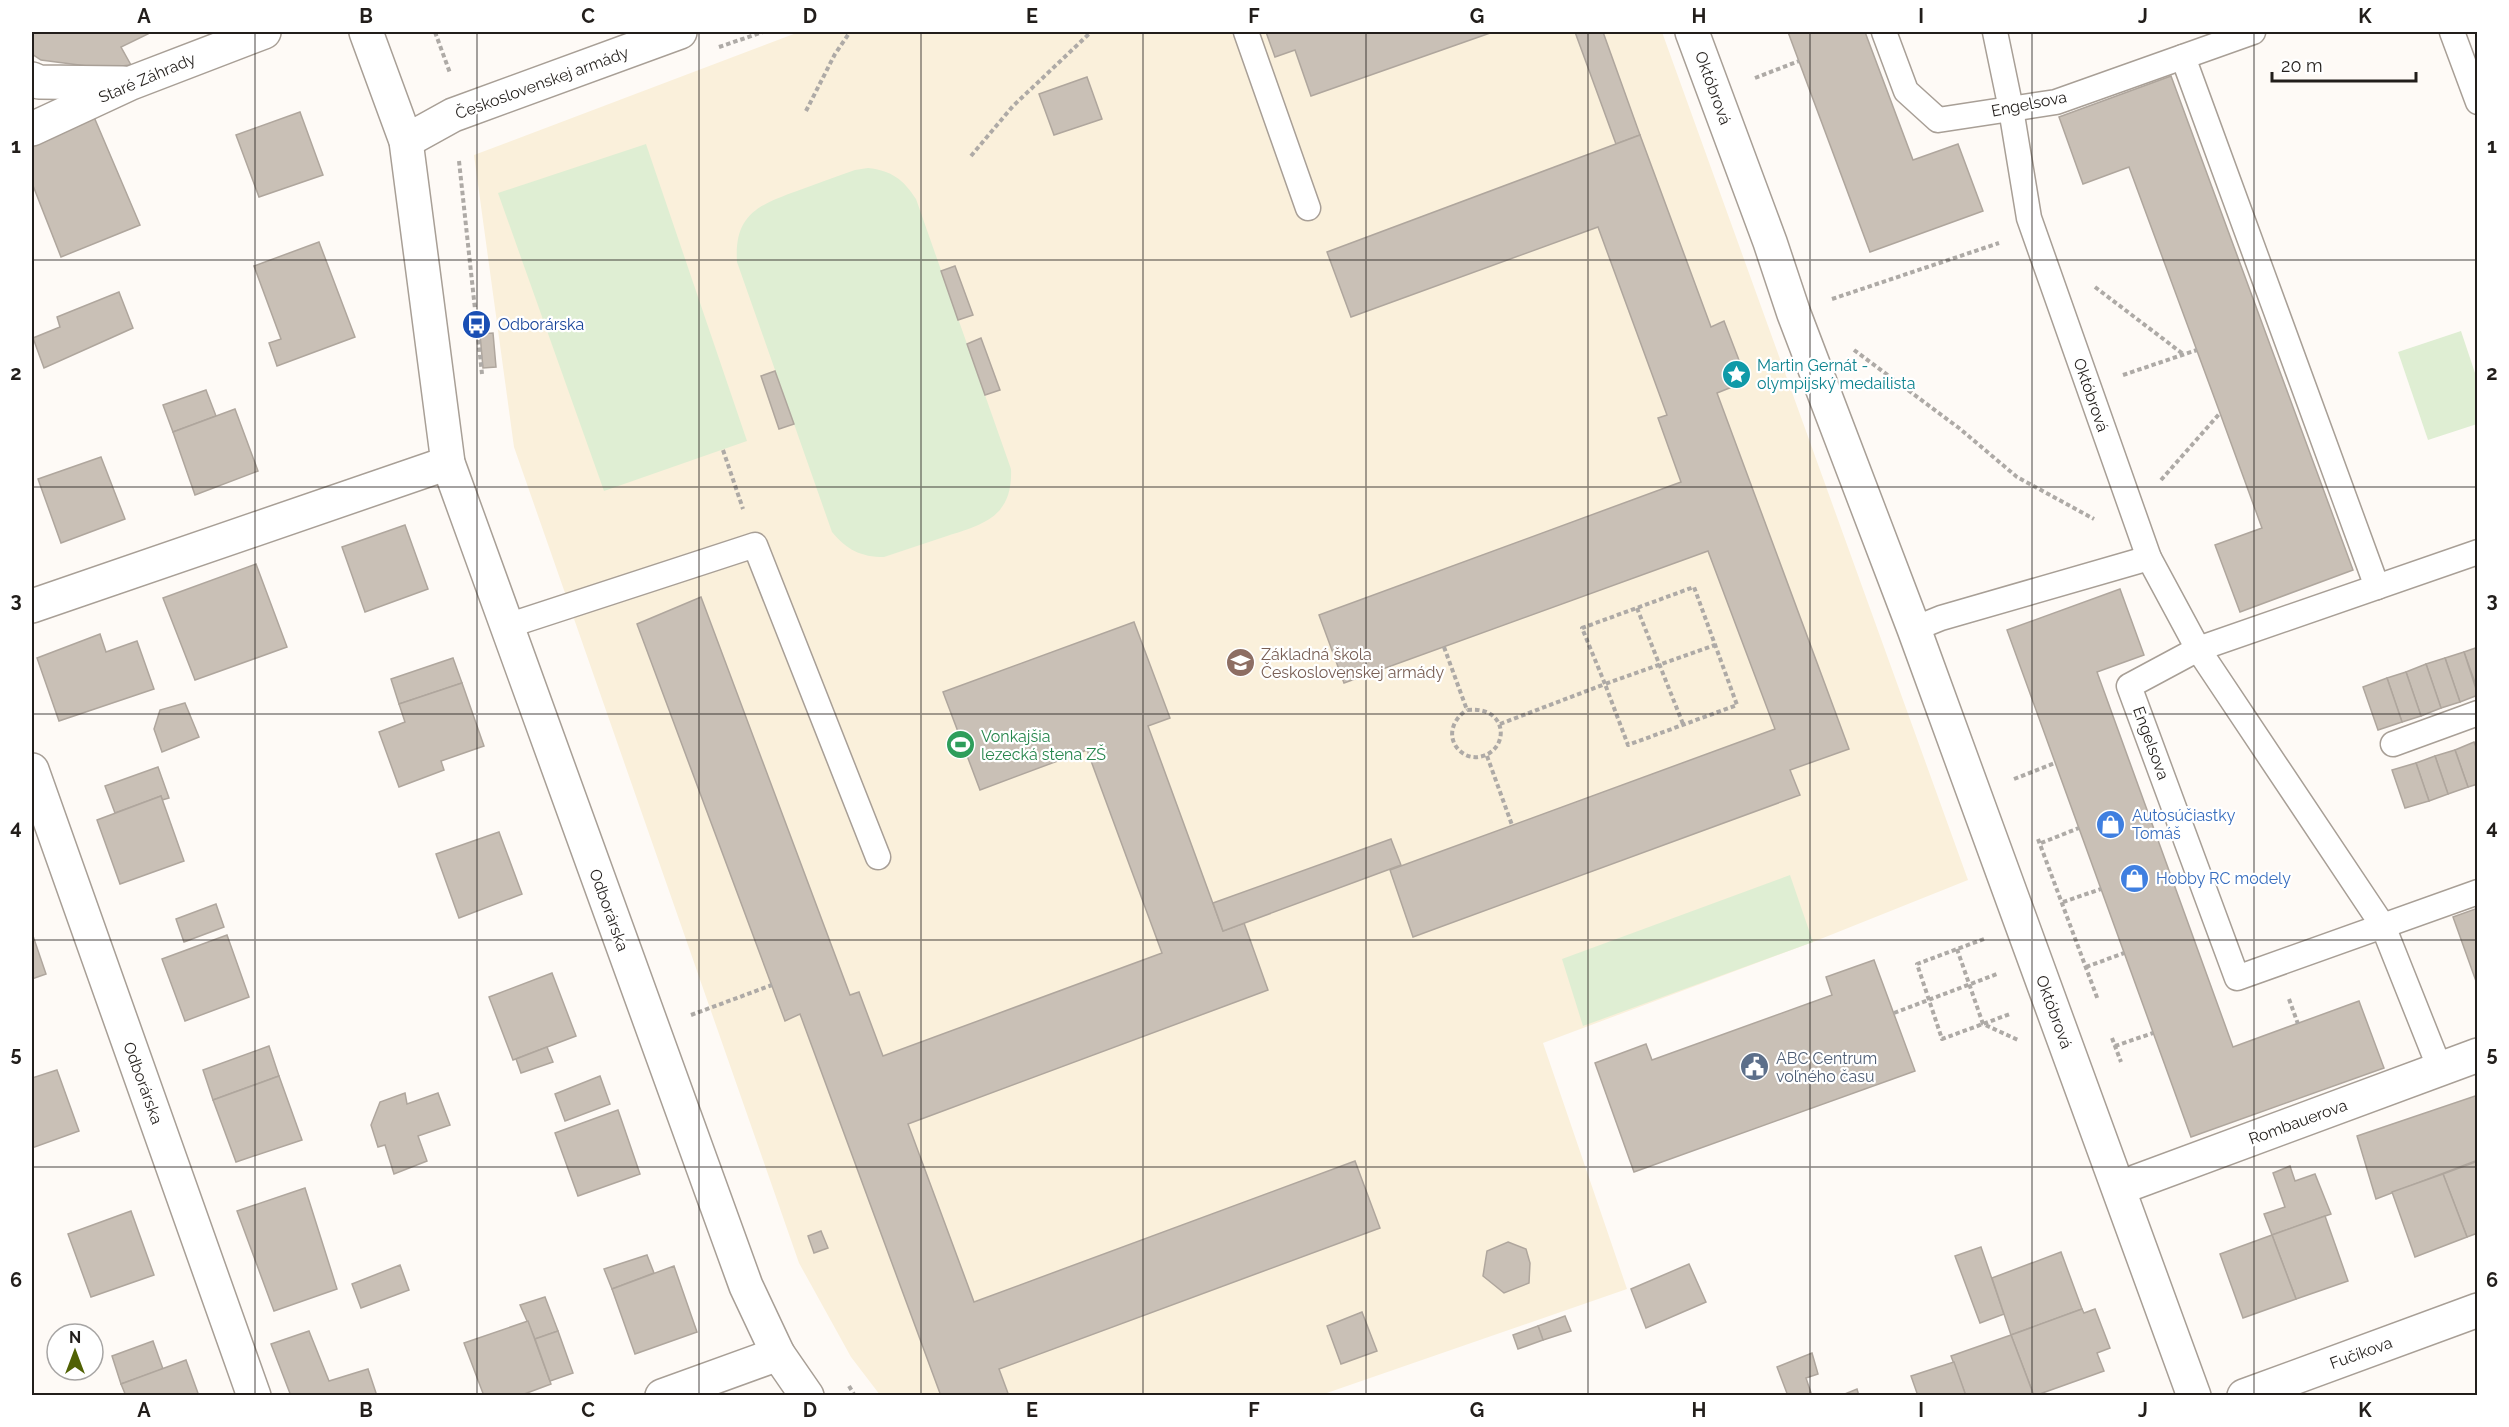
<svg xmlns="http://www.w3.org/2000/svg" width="2509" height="1427" font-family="Raleway,sans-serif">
<rect width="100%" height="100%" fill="#fefaf6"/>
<path fill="#faf0db" d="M799 32H1662L1968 880 1813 942 1543 1043 1627 1289 1321 1395H880L851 1357 799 1263 514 447 474 155Z"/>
<g fill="#dfeed3">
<path d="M646 144 747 441 604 491 498 193Z"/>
<path d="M868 168C892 171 903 179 916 199L1011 469C1013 516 985 524 947 536 926 543 905 550 884 557 861 557 847 550 832 532L737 262C734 215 758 205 797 191 816 184 835 177 855 170Z"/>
<path d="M2461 331 2477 379V424L2428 440 2398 352Z"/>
<path d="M1790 875 1813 942 1583 1026 1562 959Z"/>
</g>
<g fill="#c9c0b6" stroke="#afa69d" stroke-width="1.5">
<path d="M32 32H147L148 34 121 47 131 65 102 68 41 60 32 54Z"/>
<path d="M1266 32H1493L1311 96 1295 50 1275 57Z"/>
<path d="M1575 32H1603L1640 135 1616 144Z"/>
<path d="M1788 32H1865L1913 160 1958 144 1983 211 1870 252Z"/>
<path d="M2171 76 2353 570 2240 612 2215 545 2262 528 2220 413 2129 167 2083 184 2059 117Z"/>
<path d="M1087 77 1102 119 1054 135 1039 94Z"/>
<path d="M300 112 323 175 259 197 236 135Z"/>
<path d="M94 117 140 225 61 257 32 183V143Z"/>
<path d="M1640 135 1711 327 1724 321 1747 381 1717 393 1849 749 1790 770 1800 795 1413 937 1390 870 1775 729 1708 551 1344 683 1319 615 1681 482 1658 418 1667 415 1598 227 1351 317 1327 252Z"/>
<path d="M319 242 355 337 277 366 269 343 281 339 254 266Z"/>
<path d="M955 266 973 315 958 320 941 271Z"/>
<path d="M119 292 133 328 44 368 33 338 60 327 57 317Z"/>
<path d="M493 333 496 367 483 368 480 334Z"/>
<path d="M981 338 1000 390 985 395 967 344Z"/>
<path d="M775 371 794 424 779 429 761 376Z"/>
<path d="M206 390 216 416 173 432 163 405Z"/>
<path d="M235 409 258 471 195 495 173 432Z"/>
<path d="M101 457 125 519 61 543 38 479Z"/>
<path d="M405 525 428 589 365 612 342 547Z"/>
<path d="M256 564 287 647 195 680 163 598Z"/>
<path d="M2120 589 2144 655 2097 672 2233 1047 2359 1001 2384 1068 2191 1137 2007 630Z"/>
<path d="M701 597 850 995 859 992 883 1056 1162 953 1087 750 980 790 943 692 1134 622 1170 718 1148 726 1223 931 1244 923 1268 990 908 1124 974 1302 1355 1161 1380 1228 999 1369 1009 1396H941L800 1014 785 1021 637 624Z"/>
<path d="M100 634 106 652 137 641 154 689 59 721 37 658Z"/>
<path d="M2478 647V691L2464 652Z"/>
<path d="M2464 652 2478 695 2460 702 2445 658Z"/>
<path d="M453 658 462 683 399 704 391 679Z"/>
<path d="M2445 658 2460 702 2441 708 2426 664Z"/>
<path d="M2426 664 2441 708 2421 716 2406 672Z"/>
<path d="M2406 672 2421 716 2402 722 2387 678Z"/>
<path d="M2387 678 2402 722 2378 730 2363 687Z"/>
<path d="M462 683 484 746 441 761 444 770 399 787 379 732 405 722 399 704Z"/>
<path d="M185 703 199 737 162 752 154 729 160 710Z"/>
<path d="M2474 742 2478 752V784L2468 787 2455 750Z"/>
<path d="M2455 750 2468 787 2448 794 2435 756Z"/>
<path d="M2435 756 2448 794 2429 801 2416 763Z"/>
<path d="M2416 763 2429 801 2405 808 2392 770Z"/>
<path d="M158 767 169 798 162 800 161 796 115 813 105 786Z"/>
<path d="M161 796 184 861 120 884 97 820Z"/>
<path d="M499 832 522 894 459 918 436 854Z"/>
<path d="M1391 839 1401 865 1223 931 1213 903Z"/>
<path d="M216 904 224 927 184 942 176 919Z"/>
<path d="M2478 908V983L2477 984 2453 917Z"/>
<path d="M32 933 46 974 32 979Z"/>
<path d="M227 935 249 997 185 1021 162 959Z"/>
<path d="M1874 960 1915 1071 1634 1172 1595 1063 1646 1044 1652 1060 1832 995 1826 977Z"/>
<path d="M552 973 576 1036 513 1060 489 997Z"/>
<path d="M269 1046 279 1076 213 1100 203 1070Z"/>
<path d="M547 1047 553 1062 521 1073 516 1059Z"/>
<path d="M57 1070 79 1131 32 1148V1078Z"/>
<path d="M279 1076 302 1140 236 1162 213 1100Z"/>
<path d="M600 1076 610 1104 565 1121 555 1094Z"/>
<path d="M405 1093 407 1104 438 1093 450 1125 418 1136 427 1161 394 1174 385 1145 378 1147 371 1125 380 1102Z"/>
<path d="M2478 1095V1160L2376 1199 2357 1136Z"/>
<path d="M618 1110 640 1174 578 1196 555 1133Z"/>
<path d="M2478 1161V1233L2467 1237 2443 1174Z"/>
<path d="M2290 1166 2295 1181 2315 1174 2331 1214 2272 1235 2264 1214 2285 1207 2273 1173Z"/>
<path d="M2443 1174 2467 1237 2415 1257 2392 1192Z"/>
<path d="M305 1188 337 1289 274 1311 237 1211Z"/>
<path d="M131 1211 154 1275 91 1297 68 1234Z"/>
<path d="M2325 1216 2348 1281 2296 1299 2272 1235Z"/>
<path d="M821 1231 828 1248 814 1253 808 1236Z"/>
<path d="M2272 1235 2296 1299 2243 1318 2220 1254Z"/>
<path d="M1508 1242 1526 1249 1530 1263 1529 1283 1504 1293 1483 1276 1487 1251Z"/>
<path d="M1981 1247 2004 1314 1980 1323 1955 1256Z"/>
<path d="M2061 1252 2082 1309 2011 1335 1992 1278Z"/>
<path d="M647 1255 654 1273 612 1289 604 1269Z"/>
<path d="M1689 1264 1706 1302 1646 1328 1631 1289Z"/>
<path d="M400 1265 409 1290 361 1308 352 1284Z"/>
<path d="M674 1266 697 1332 635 1354 612 1289Z"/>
<path d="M545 1297 558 1331 535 1339 520 1305Z"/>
<path d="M2082 1309 2084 1313 2095 1309 2110 1348 2097 1353 2104 1371 2034 1396 2011 1335Z"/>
<path d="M1362 1312 1377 1351 1341 1364 1327 1326Z"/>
<path d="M1565 1316 1571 1331 1543 1340 1538 1326Z"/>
<path d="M528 1321 551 1384 519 1396H484L464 1343Z"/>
<path d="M1538 1326 1543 1340 1518 1349 1513 1335Z"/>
<path d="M309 1331 329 1381 368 1369 377 1396H291L271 1344Z"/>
<path d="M558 1331 573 1373 550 1381 535 1339Z"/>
<path d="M2011 1335 2034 1396H1966L1951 1356Z"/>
<path d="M153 1341 163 1369 121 1384 112 1356Z"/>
<path d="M1812 1353 1818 1374 1806 1378 1812 1396H1788L1777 1367Z"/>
<path d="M186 1360 199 1396H126L121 1384Z"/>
<path d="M1954 1362 1966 1396H1918L1911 1376Z"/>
<path d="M1857 1389 1859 1396H1840Z"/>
</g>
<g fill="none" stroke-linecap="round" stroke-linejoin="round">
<defs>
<g id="service">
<path d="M1246 32 1308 208"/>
<path d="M1884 32 1906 91 1938 120 2056 102 2253 32"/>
<path d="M1995 32 2011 109 2029 218 2149 558 2198 649 2383 926 2440 1069"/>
<path d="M2452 32 2478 102"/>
<path d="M2183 57 2377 587"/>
<path d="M2478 552 2198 649 2129 686 2237 978 2478 892"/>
<path d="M507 626 755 545 878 857"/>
<path d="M1914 629 1941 618 2149 558"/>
<path d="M2393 744 2478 713"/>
</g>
<g id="minor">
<path d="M366 32 406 141 448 463 746 1286 778 1354 807 1396"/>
<path d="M1692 32 1770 242 1794 314 1914 629 2194 1396"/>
<path d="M32 79 39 82 123 83"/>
<path d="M32 129 131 83 264 32"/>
<path d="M406 141 453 115 680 32"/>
<path d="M32 606 448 463"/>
<path d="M32 770 254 1396"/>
<path d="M2119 1188 2478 1055"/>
<path d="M662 1396 778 1354"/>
<path d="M2244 1396 2478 1310"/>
</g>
</defs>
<use href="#service" stroke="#a89f96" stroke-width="27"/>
<use href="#minor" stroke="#a89f96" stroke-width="36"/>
<g stroke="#aeaaa6" stroke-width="4" stroke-dasharray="4.5 3" stroke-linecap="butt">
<path d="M435 32 450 73"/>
<path d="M719 47 763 32"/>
<path d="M1755 78 1799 61"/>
<path d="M806 111 835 54 850 32"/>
<path d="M971 156 1013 106 1091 32"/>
<path d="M459 161 482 374"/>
<path d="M2095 287 2183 354"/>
<path d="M1832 299 1999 243"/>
<path d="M1854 350 1959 428 2017 477 2094 519"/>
<path d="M2123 375 2197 350"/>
<path d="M723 450 743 509"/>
<path d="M2161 480 2220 413"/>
<path d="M1637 608 1683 724"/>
<path d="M1444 647 1467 710C1510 705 1510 753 1478 757 1471 758 1463 755 1458 749 1446 735 1454 718 1467 710"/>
<path d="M1500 724 1605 684 1582 628 1694 587 1737 705 1628 745 1605 684 1715 645"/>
<path d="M1487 756 1512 825"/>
<path d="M2014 779 2055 763"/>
<path d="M2038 839 2098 1000"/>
<path d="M2041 843 2079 828"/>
<path d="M2063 902 2101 889"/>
<path d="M1984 939 1917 964 1942 1039 2010 1014"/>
<path d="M1957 949 1983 1024 2018 1040"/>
<path d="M2086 967 2124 953"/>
<path d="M2289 999 2298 1024"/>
<path d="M1894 1013 1997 974"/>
<path d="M691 1015 772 985"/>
<path d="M2112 1038 2121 1062"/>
<path d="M2115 1046 2153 1033"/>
<path d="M849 1386 855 1396"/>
</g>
<use href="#service" stroke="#fff" stroke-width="24"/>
<use href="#minor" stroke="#fff" stroke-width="33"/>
</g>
<path fill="none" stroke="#221e1b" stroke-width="1.5" stroke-opacity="0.55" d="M255 32V1396M477 32V1396M699 32V1396M921 32V1396M1143 32V1396M1366 32V1396M1588 32V1396M1810 32V1396M2032 32V1396M2254 32V1396M32 260H2478M32 487H2478M32 714H2478M32 940H2478M32 1167H2478"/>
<defs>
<symbol id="bus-disc" viewBox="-11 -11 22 22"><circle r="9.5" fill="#1a4fb4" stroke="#fff"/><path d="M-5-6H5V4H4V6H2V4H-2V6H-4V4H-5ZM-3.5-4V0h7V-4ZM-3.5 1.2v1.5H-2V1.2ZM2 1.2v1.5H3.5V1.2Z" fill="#fff"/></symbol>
<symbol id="sight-disc" viewBox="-11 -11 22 22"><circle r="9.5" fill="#0f9aa8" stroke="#fff"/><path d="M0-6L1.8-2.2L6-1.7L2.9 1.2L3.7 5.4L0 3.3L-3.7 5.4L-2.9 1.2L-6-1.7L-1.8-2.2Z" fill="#fff"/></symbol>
<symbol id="school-disc" viewBox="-11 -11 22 22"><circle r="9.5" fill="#8d6e63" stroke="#fff"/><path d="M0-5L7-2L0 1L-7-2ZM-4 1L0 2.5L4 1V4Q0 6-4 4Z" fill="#fff"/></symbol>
<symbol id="stadium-disc" viewBox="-11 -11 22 22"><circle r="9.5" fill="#2e9e5b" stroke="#fff"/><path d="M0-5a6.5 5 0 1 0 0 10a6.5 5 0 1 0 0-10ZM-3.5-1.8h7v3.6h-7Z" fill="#fff"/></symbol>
<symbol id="shop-disc" viewBox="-11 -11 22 22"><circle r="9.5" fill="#3f7fe0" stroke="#fff"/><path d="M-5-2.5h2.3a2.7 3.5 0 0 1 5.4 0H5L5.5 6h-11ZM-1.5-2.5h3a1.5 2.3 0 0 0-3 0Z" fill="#fff"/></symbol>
<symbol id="civic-disc" viewBox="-11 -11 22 22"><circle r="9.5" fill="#5c6f8a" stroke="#fff"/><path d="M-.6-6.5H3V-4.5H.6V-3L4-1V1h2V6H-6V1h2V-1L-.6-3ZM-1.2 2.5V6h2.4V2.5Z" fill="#fff"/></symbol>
</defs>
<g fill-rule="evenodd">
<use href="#bus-disc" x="460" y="308" width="33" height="33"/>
<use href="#sight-disc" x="1720" y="358" width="33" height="33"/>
<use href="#school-disc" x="1224" y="646" width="33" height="33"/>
<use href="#stadium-disc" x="944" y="728" width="33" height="33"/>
<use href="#shop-disc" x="2094" y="808" width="33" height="33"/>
<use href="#shop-disc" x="2118" y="862" width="33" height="33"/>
<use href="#civic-disc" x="1738" y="1050" width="33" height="33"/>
</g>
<g text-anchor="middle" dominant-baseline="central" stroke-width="4.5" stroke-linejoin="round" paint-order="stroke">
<g font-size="16" fill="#221e1b" stroke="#fff">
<text transform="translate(147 78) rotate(-23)">Staré Záhrady</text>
<text transform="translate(542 83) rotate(-20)">Československej armády</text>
<text transform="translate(1713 88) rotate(70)">Októbrová</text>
<text transform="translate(2029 104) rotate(-11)">Engelsova</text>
<text transform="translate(2091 395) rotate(71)">Októbrová</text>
<text transform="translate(2151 743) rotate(70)">Engelsova</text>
<text transform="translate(609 910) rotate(70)">Odborárska</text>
<text transform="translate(2054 1012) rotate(70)">Októbrová</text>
<text transform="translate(143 1083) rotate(70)">Odborárska</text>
<text transform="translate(2298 1122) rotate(-20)">Rombauerova</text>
<text transform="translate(2361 1353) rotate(-20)">Fučíkova</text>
</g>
<g font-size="16" fill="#164399" stroke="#fff" text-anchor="start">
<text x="498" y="324">Odborárska</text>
</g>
<g font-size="16" fill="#0d838f" stroke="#fff" text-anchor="start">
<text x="1757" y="365">Martin Gernát -<tspan x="1757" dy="18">olympijský medailista</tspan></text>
</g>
<g font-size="16" fill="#785e54" stroke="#fff" text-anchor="start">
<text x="1261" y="654">Základná škola<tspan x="1261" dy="18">Československej armády</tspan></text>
</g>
<g font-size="16" fill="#27864d" stroke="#fff" text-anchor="start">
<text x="981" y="736">Vonkajšia<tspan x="981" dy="18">lezecká stena ZŠ</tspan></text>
</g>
<g font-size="16" fill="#366cbe" stroke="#fff" text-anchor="start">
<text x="2132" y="815">Autosúčiastky<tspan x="2132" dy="18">Tomáš</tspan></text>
<text x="2156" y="878">Hobby RC modely</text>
</g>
<g font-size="16" fill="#4e5e75" stroke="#fff" text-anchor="start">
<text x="1776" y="1058">ABC Centrum<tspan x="1776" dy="18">voľného času</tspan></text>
</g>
</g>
<rect width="2509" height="1427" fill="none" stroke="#ffffff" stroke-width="66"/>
<g transform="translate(75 1352)"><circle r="28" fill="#ffffff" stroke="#a7a5a4" stroke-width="1.5"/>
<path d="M0-4.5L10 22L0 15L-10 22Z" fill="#506104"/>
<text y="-9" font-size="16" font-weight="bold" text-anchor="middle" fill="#221e1b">N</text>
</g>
<path d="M2272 72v9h144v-9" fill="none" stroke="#221e1b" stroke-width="3"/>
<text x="2281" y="72" font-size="18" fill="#221e1b" stroke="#ffffff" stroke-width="4.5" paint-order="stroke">20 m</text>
<rect x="33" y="33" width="2443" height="1361" fill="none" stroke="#221e1b" stroke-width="2"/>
<g font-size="20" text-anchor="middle" font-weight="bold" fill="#221e1b">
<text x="144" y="23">A</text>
<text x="366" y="23">B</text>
<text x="588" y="23">C</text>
<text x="810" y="23">D</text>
<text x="1032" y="23">E</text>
<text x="1254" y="23">F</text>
<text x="1477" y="23">G</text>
<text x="1699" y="23">H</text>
<text x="1921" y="23">I</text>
<text x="2143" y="23">J</text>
<text x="2365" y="23">K</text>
<text x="16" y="153">1</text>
<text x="2492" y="153">1</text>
<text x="16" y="380">2</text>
<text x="2492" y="380">2</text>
<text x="16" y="607">3</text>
<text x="2492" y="607">3</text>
<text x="16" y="834">4</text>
<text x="2492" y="834">4</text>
<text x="16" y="1061">5</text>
<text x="2492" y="1061">5</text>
<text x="16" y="1287">6</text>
<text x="2492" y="1287">6</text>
<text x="144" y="1417">A</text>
<text x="366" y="1417">B</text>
<text x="588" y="1417">C</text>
<text x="810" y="1417">D</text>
<text x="1032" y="1417">E</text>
<text x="1254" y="1417">F</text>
<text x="1477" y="1417">G</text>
<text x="1699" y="1417">H</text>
<text x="1921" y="1417">I</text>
<text x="2143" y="1417">J</text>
<text x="2365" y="1417">K</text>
</g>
</svg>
